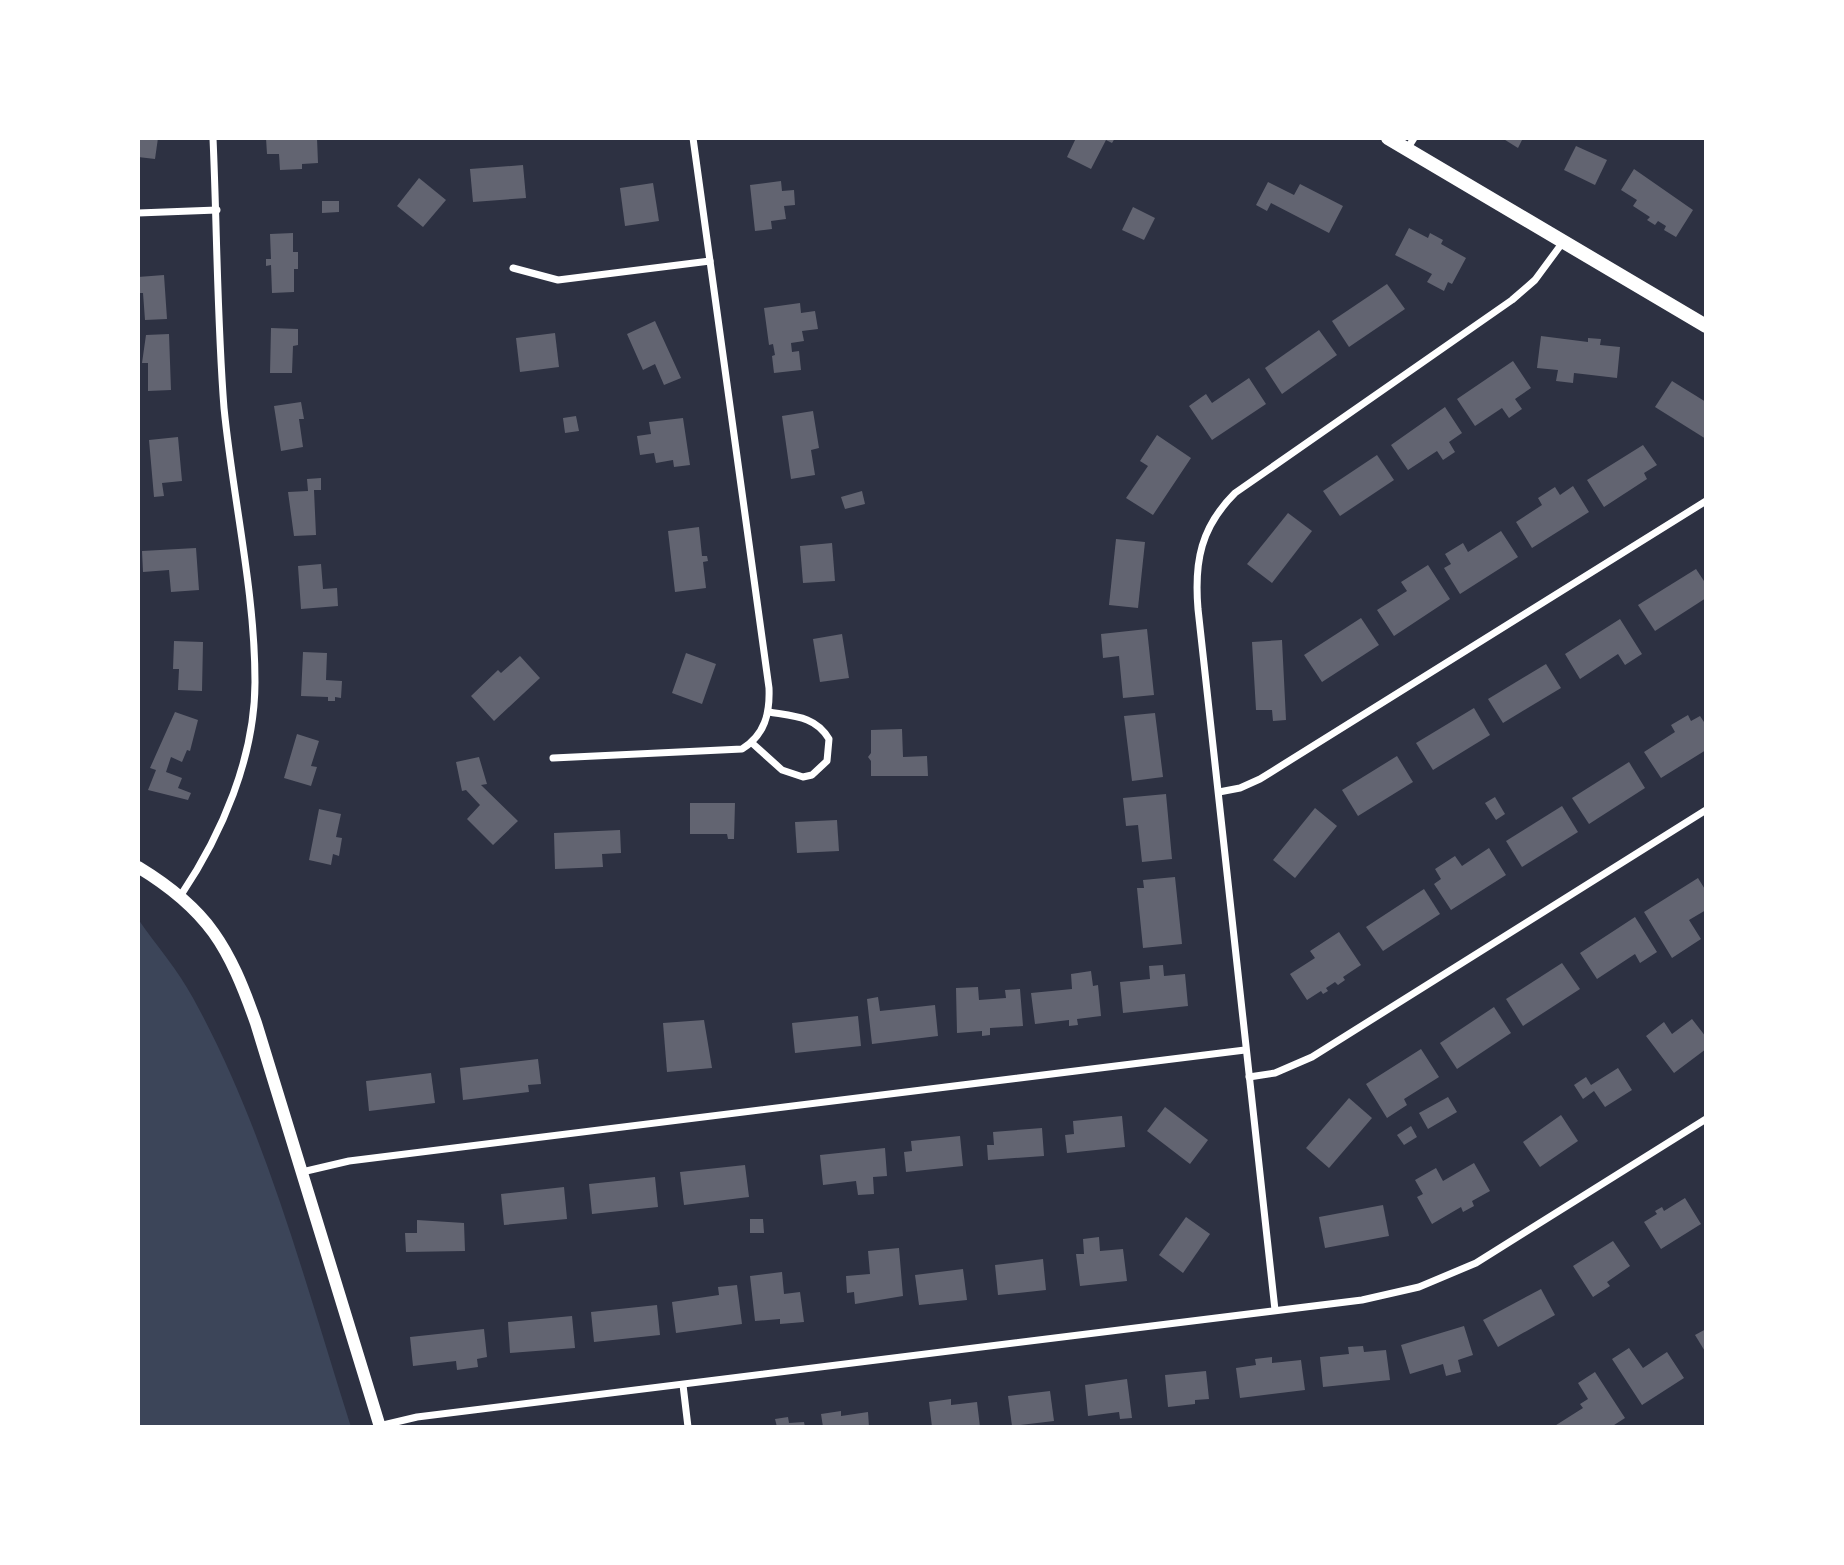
<svg xmlns="http://www.w3.org/2000/svg" width="1844" height="1565" font-family="Barlow,sans-serif">
<rect width="100%" height="100%" fill="#2d3142"/>
<path fill="#3c4559" d="M138 919C156 945 178 970 193 998 265 1128 306 1286 351 1427H138Z"/>
<g fill="#626471">
<path d="M138 138H158L155 159 138 157Z"/>
<path d="M266 138H317L318 163 302 164V169L280 170 279 154H267Z"/>
<path d="M1076 138H1115L1112 143 1106 140 1091 169 1067 157Z"/>
<path d="M1502 138H1523L1518 148Z"/>
<path d="M1576 146 1607 160 1595 185 1564 170Z"/>
<path d="M523 165 526 198 473 202 470 169Z"/>
<path d="M1634 169 1693 210 1676 237 1664 230 1666 226 1658 221 1655 225 1647 220 1650 217 1633 206 1637 200 1621 190Z"/>
<path d="M419 178 446 200 423 227 397 206Z"/>
<path d="M781 181 782 191 794 190 795 205 784 206 786 219 771 221 772 229 755 231 750 185Z"/>
<path d="M1268 182 1294 195 1300 184 1343 206 1329 233 1271 203 1267 211 1256 205Z"/>
<path d="M653 183 659 221 625 226 620 188Z"/>
<path d="M322 201H339V212L322 213Z"/>
<path d="M1133 207 1155 218 1144 240 1122 230Z"/>
<path d="M1409 228 1428 238 1430 233 1443 240 1441 244 1466 258 1452 284 1448 282 1444 291 1427 282 1432 274 1395 255Z"/>
<path d="M293 233V252H298V269H294V292L272 293 271 265 266 266V259H271L270 234Z"/>
<path d="M164 275 167 319 145 320 143 293H138V277Z"/>
<path d="M1387 284 1405 309 1349 347 1332 321Z"/>
<path d="M800 303 801 313 815 311 818 329 802 331 804 341 791 343 792 352 799 351 801 370 774 373 772 356 775 355 773 344 769 345 764 308Z"/>
<path d="M655 321 681 378 664 385 655 364 643 370 627 334Z"/>
<path d="M271 328 298 329V345L293 346 292 373H270Z"/>
<path d="M1319 330 1337 355 1282 394 1265 368Z"/>
<path d="M555 333 559 367 520 372 516 338Z"/>
<path d="M169 334 171 390 148 391V363H142L146 335Z"/>
<path d="M1541 336 1588 342V338L1601 339 1600 345 1620 347 1617 378 1574 373 1573 383 1556 381 1558 370 1537 368Z"/>
<path d="M1513 361 1531 388 1515 399 1522 409 1509 418 1502 408 1475 426 1457 399Z"/>
<path d="M1249 378 1266 404 1212 440 1189 406 1206 394 1212 403Z"/>
<path d="M1672 381 1706 402V439L1655 407Z"/>
<path d="M301 402 304 419H299L303 447 281 451 274 406Z"/>
<path d="M1445 407 1462 433 1449 442 1455 452 1443 460 1437 451 1408 470 1391 445Z"/>
<path d="M813 411 819 448 811 450 815 475 791 479 782 416Z"/>
<path d="M576 416 579 431 565 433 563 418Z"/>
<path d="M683 418 690 465 674 467 673 460 656 463 654 453 640 455 637 436 651 434 649 422Z"/>
<path d="M1157 435 1191 458 1153 515 1126 498 1148 466 1140 461Z"/>
<path d="M178 437 182 481 162 483 164 496 154 497 149 440Z"/>
<path d="M1643 445 1657 465 1644 473 1647 479 1604 507 1587 480Z"/>
<path d="M1377 455 1394 480 1340 516 1323 491Z"/>
<path d="M321 478V490H314L316 535 294 536 288 492 308 491 307 479Z"/>
<path d="M1573 486 1589 512 1532 548 1516 522 1542 505 1538 498 1555 487 1560 495Z"/>
<path d="M862 491 865 504 845 509 841 497Z"/>
<path d="M1288 513 1312 531 1272 583 1247 564Z"/>
<path d="M699 527 702 556H707L708 561 703 562 706 588 675 592 668 531Z"/>
<path d="M1501 531 1518 557 1460 594 1444 568 1451 564 1445 554 1463 543 1468 552Z"/>
<path d="M1116 539 1145 542 1138 608 1109 605Z"/>
<path d="M832 543 835 581 803 583 800 546Z"/>
<path d="M196 548 199 590 171 592 169 570 143 572 142 551Z"/>
<path d="M321 564 323 589 337 588 338 606 301 609 298 566Z"/>
<path d="M1428 565 1450 599 1394 636 1377 610 1407 591 1401 582Z"/>
<path d="M1696 569 1706 584V598L1655 631 1638 605Z"/>
<path d="M1361 618 1379 645 1322 682 1304 655Z"/>
<path d="M1620 619 1642 654 1625 665 1618 654 1580 679 1565 654Z"/>
<path d="M1147 629 1154 695 1123 698 1119 656 1103 658 1101 634Z"/>
<path d="M842 634 849 678 820 682 813 639Z"/>
<path d="M1282 640 1286 720 1273 721 1272 710H1256L1252 642Z"/>
<path d="M174 641 203 642 202 691 178 690 179 669H173Z"/>
<path d="M303 652 327 653 326 680 342 681 341 698 335 697V701H328V697L301 696Z"/>
<path d="M686 653 716 664 702 704 672 693Z"/>
<path d="M520 656 540 678 494 721 471 696 498 670 501 673Z"/>
<path d="M1546 664 1561 688 1503 723 1488 699Z"/>
<path d="M1474 708 1490 735 1433 770 1416 743Z"/>
<path d="M175 712 198 720 190 751 187 750 182 762 171 757 166 772 182 778 178 788 191 793 188 800 148 790 156 770 150 768Z"/>
<path d="M1155 713 1163 777 1132 781 1124 716Z"/>
<path d="M1688 715 1691 721 1700 716 1706 725V750L1661 778 1644 752 1675 732 1671 725Z"/>
<path d="M902 729 903 757 927 756 928 776H871V761L868 757 871 753V730Z"/>
<path d="M297 734 319 741 311 766 317 767 311 786 284 778Z"/>
<path d="M1397 756 1413 782 1358 816 1342 790Z"/>
<path d="M479 757 487 784 481 785 518 821 493 845 467 819 480 805 466 790 462 791 456 762Z"/>
<path d="M1629 762 1645 788 1589 824 1572 798Z"/>
<path d="M1166 794 1172 859 1142 862 1138 825 1126 826 1123 798Z"/>
<path d="M1495 797 1505 814 1496 820 1485 803Z"/>
<path d="M690 803H735L734 839H728L727 834H690Z"/>
<path d="M1562 806 1578 832 1522 867 1506 841Z"/>
<path d="M1315 808 1337 826 1295 878 1273 860Z"/>
<path d="M319 809 341 814 336 837 342 838 339 856 333 854 331 865 309 860Z"/>
<path d="M837 820 839 851 797 853 795 822Z"/>
<path d="M620 830 621 853 602 854 603 867 555 869 554 833Z"/>
<path d="M1489 848 1506 875 1451 910 1434 884 1441 879 1435 869 1455 856 1462 866Z"/>
<path d="M1175 877 1182 944 1143 948 1137 888H1144L1143 880Z"/>
<path d="M1698 878 1706 891V910L1689 920 1701 939 1672 958 1644 912Z"/>
<path d="M1424 889 1440 914 1383 951 1366 927Z"/>
<path d="M1635 917 1657 952 1640 963 1635 954 1597 979 1580 953Z"/>
<path d="M1339 932 1361 965 1343 977 1345 980 1338 985 1335 982 1326 988 1328 991 1323 994 1321 991 1307 1000 1290 974 1315 958 1310 951Z"/>
<path d="M1562 963 1580 989 1523 1026 1506 999Z"/>
<path d="M1163 965 1164 976 1185 974 1188 1006 1123 1013 1120 982 1150 979 1149 966Z"/>
<path d="M1091 971 1093 986 1098 985 1101 1016 1077 1019 1078 1025 1069 1026V1020L1035 1024 1031 993 1072 989 1071 974Z"/>
<path d="M978 987 979 1000 1006 998 1005 990 1020 989 1023 1026 990 1028V1035L982 1036V1031L957 1033 956 988Z"/>
<path d="M878 997 880 1011 935 1005 938 1036 872 1044 867 999Z"/>
<path d="M1494 1007 1511 1033 1457 1069 1440 1043Z"/>
<path d="M858 1016 861 1046 795 1053 792 1023Z"/>
<path d="M1692 1019 1706 1037V1049L1674 1073 1646 1036 1664 1022 1672 1034Z"/>
<path d="M704 1020 712 1068 667 1072 663 1023Z"/>
<path d="M1421 1049 1439 1077 1404 1099 1407 1105 1387 1118 1366 1084Z"/>
<path d="M538 1059 541 1084 528 1085 529 1092 463 1100 460 1068Z"/>
<path d="M1618 1068 1632 1090 1605 1107 1594 1091 1583 1099 1574 1085 1586 1077 1591 1085Z"/>
<path d="M431 1073 435 1103 369 1111 366 1081Z"/>
<path d="M1448 1097 1457 1112 1428 1129 1419 1113Z"/>
<path d="M1349 1098 1372 1118 1329 1168 1306 1148Z"/>
<path d="M1165 1107 1208 1140 1190 1164 1147 1131Z"/>
<path d="M1561 1115 1578 1141 1540 1167 1523 1142Z"/>
<path d="M1122 1116 1125 1147 1067 1153 1065 1135 1074 1134 1073 1121Z"/>
<path d="M1411 1126 1417 1137 1404 1145 1397 1135Z"/>
<path d="M1042 1128 1044 1156 988 1160 987 1145H994L993 1132Z"/>
<path d="M960 1136 963 1166 906 1172 904 1152 912 1151 911 1141Z"/>
<path d="M885 1148 887 1176 873 1177 874 1194 858 1195 856 1181 823 1185 820 1155Z"/>
<path d="M1474 1163 1490 1191 1472 1201 1474 1206 1463 1212 1461 1207 1432 1224 1417 1197 1423 1194 1415 1180 1436 1168 1443 1181Z"/>
<path d="M745 1165 749 1197 684 1205 680 1172Z"/>
<path d="M655 1177 658 1207 592 1214 589 1184Z"/>
<path d="M564 1187 567 1219 504 1225 501 1194Z"/>
<path d="M1685 1198 1701 1224 1661 1249 1644 1222 1657 1214 1655 1211 1662 1207 1664 1211Z"/>
<path d="M1383 1205 1389 1236 1325 1248 1319 1217Z"/>
<path d="M1186 1217 1210 1234 1183 1273 1159 1255Z"/>
<path d="M750 1219H763L764 1233H750Z"/>
<path d="M417 1220 464 1223 465 1251 406 1252 405 1233H417Z"/>
<path d="M1099 1237 1100 1251 1123 1249 1127 1281 1080 1286 1076 1254H1084L1083 1239Z"/>
<path d="M1613 1241 1630 1266 1607 1282 1610 1286 1593 1297 1573 1266Z"/>
<path d="M899 1248 903 1296 855 1304 854 1292 847 1293 846 1276 870 1274 868 1251Z"/>
<path d="M1043 1259 1046 1290 998 1295 995 1265Z"/>
<path d="M963 1269 967 1300 919 1305 915 1275Z"/>
<path d="M782 1272 784 1294 800 1292 804 1322 780 1324V1319L755 1321 750 1276Z"/>
<path d="M737 1285 742 1324 676 1333 672 1302 719 1295 718 1287Z"/>
<path d="M1541 1289 1555 1315 1498 1347 1483 1320Z"/>
<path d="M657 1305 660 1335 594 1342 591 1312Z"/>
<path d="M572 1316 575 1348 510 1353 508 1322Z"/>
<path d="M1464 1326 1473 1355 1458 1360 1461 1372 1446 1376 1443 1364 1410 1374 1401 1345Z"/>
<path d="M484 1329 487 1357 477 1359 478 1367 457 1370 456 1361 413 1366 410 1337Z"/>
<path d="M1706 1329V1353L1695 1335Z"/>
<path d="M1363 1346 1364 1352 1386 1350 1390 1380 1323 1387 1320 1357 1349 1354 1348 1347Z"/>
<path d="M1629 1348 1643 1368 1667 1352 1684 1378 1642 1405 1612 1359Z"/>
<path d="M1272 1357V1363L1301 1360 1305 1390 1240 1398 1236 1368 1256 1365 1255 1359Z"/>
<path d="M1206 1371 1209 1399 1195 1400V1404L1168 1407 1165 1375Z"/>
<path d="M1595 1372 1625 1418 1611 1427H1553L1583 1408 1580 1404 1588 1399 1578 1383Z"/>
<path d="M1127 1379 1132 1418 1120 1419 1119 1412 1088 1416 1085 1385Z"/>
<path d="M1050 1391 1054 1421 1012 1426 1008 1396Z"/>
<path d="M951 1399V1405L977 1402 980 1427H932L929 1402Z"/>
<path d="M841 1411V1416L868 1412 869 1427H823L821 1414Z"/>
<path d="M788 1417 789 1423 804 1422 805 1427H777L775 1419Z"/>
</g>
<g fill="none" stroke-linecap="round" stroke-linejoin="round">
<g stroke="#fff" stroke-width="7">
<path d="M1407 149 1414 138"/>
<path d="M138 213 217 210"/>
<path d="M513 268 558 280 710 261"/>
<path d="M752 743 782 770 803 777 812 775 827 761 829 739C816 716 793 716 769 712"/>
<path d="M553 758 742 749C765 735 770 713 769 688L693 138"/>
<path d="M1219 792 1240 788 1260 779 1706 501"/>
<path d="M181 895C222 834 255 757 255 682 255 591 233 499 224 408 217 319 217 228 213 138"/>
<path d="M1249 1077 1275 1073 1312 1057 1706 810"/>
<path d="M302 1172 349 1161 1245 1050"/>
<path d="M1275 1310 1198 609C1194 561 1201 527 1235 493L1512 300 1535 280 1563 242"/>
<path d="M683 1385 688 1427"/>
<path d="M379 1426 417 1417 1362 1300 1419 1287 1476 1263 1706 1119"/>
</g>
<path stroke="#fff" stroke-width="12" d="M138 867C209 910 229 947 256 1023L380 1427"/>
<path stroke="#fff" stroke-width="14" d="M1388 138 1706 326"/>
</g>
<rect width="1844" height="1565" fill="none" stroke="#ffffff" stroke-width="280"/>
</svg>
